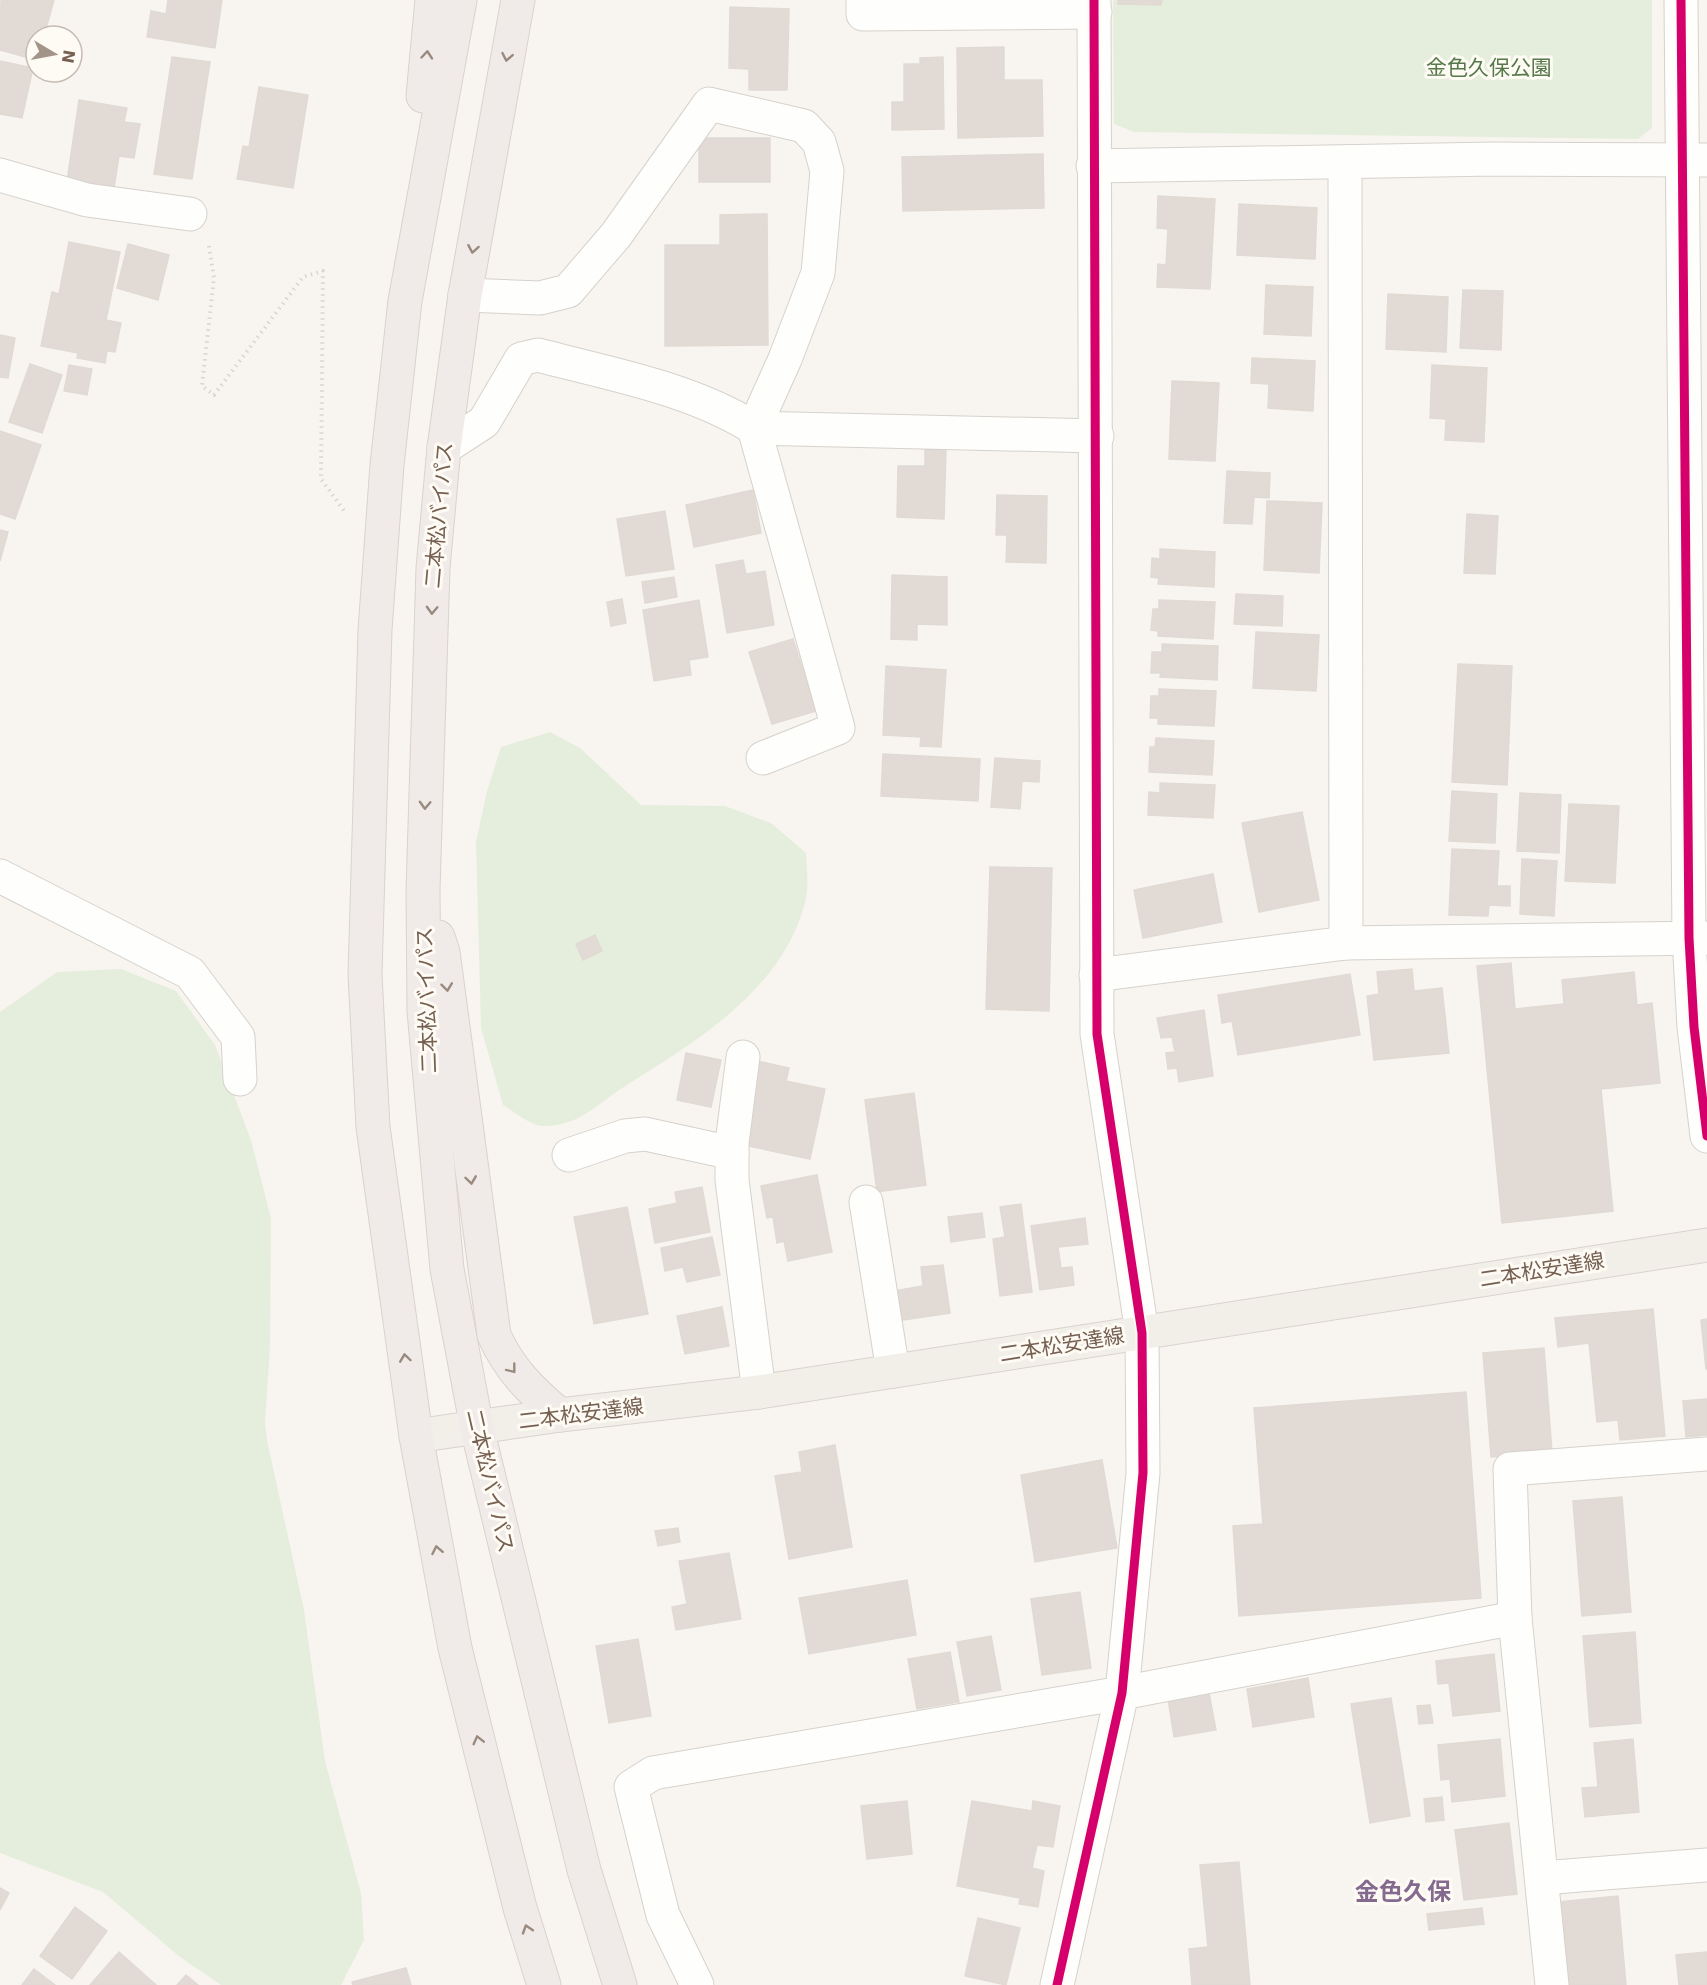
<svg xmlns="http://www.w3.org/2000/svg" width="1707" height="1985" font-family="'DejaVu Sans','Noto Sans JP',sans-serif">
<rect width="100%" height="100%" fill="#f8f5f0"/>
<g fill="#e5eedc">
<path d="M1113 0H1652V128L1638 139 1134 132 1114 124Z"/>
<path d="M550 732 580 748 641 805 725 806 771 823 806 853C807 869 809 887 805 903 782 990 698 1040 627 1085 598 1103 579 1127 543 1126 531 1126 513 1111 503 1105L481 1028 476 842 487 791 501 747Z"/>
<path d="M121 969 176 991 215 1045 251 1140 271 1218 270 1348 265 1423 267 1440 304 1610 325 1761 361 1893 364 1940 341 1985H221L180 1957 103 1892 0 1853V1012L57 972Z"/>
</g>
<g fill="#e2dbd5" stroke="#e0dad3" stroke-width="1.5">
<path d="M1 0H54L44 36H36V60L0 50Z"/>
<path d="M168 0H222L215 48 147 37 151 11 166 14Z"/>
<path d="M1118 0H1162L1161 5 1118 4Z"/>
<path d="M730 7 789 9 787 90H749V69L729 68Z"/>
<path d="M1004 47V80H1042L1043 136 958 138 957 48Z"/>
<path d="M172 57 210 62 192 179 154 174Z"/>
<path d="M943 57 944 129 892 130V102H904V64H920V58Z"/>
<path d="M0 61 33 68 22 118 0 114Z"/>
<path d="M259 87 308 95 293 188 237 179 243 146 249 147Z"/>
<path d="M79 100 127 108 124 122 140 124 134 158 119 156 114 188 67 181Z"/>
<rect x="699" y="138" width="71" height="44"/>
<path d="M1043 154 1044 208 903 211 902 157Z"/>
<path d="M1158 196 1215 199 1210 289 1157 287 1158 264 1166 265 1168 229 1157 228Z"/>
<path d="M1239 204 1317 208 1315 259 1237 255Z"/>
<path d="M767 214 768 345 665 346V245H720V215Z"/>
<path d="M69 242 120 252 106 320 121 323 115 352 107 351 105 363 77 358 78 353 41 346 52 292 59 294Z"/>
<path d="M128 244 169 255 158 300 117 288Z"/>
<path d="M1266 285 1313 287 1311 336 1264 334Z"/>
<path d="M1463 290 1503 291 1501 350 1460 348Z"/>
<path d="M1388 294 1448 297 1446 352 1386 349Z"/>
<path d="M0 335 15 338 8 378 0 377Z"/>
<path d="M1252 358 1315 361 1313 411 1268 408 1269 384 1251 383Z"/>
<path d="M30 364 62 375 42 433 9 422Z"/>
<path d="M69 365 92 369 87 395 64 391Z"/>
<path d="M1432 365 1487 368 1484 442 1445 440 1446 419 1430 418Z"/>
<path d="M1172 381 1219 383 1215 461 1169 459Z"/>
<path d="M0 431 41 445 15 519 0 514Z"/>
<path d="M925 449H946L944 519 897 517 898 466H925Z"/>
<path d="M1227 471 1270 473 1269 498 1254 497 1252 524 1224 523Z"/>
<path d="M753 490 761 533 694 547 686 505Z"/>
<path d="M997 495 1047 496 1046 563 1006 562 1007 535H996Z"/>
<path d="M1267 501 1322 503 1319 573 1264 570Z"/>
<path d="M665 511 674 569 626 576 617 519Z"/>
<path d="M1467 514 1498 516 1495 574 1464 573Z"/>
<path d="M0 530 8 532 0 561Z"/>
<path d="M1160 549 1215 552 1214 587 1158 584 1159 578 1151 577 1152 558 1160 559Z"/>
<path d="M743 560 746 574 765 571 774 625 727 633 716 565Z"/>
<path d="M892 575 947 577V625L917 624V640L891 639Z"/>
<path d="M674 577 677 597 645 603 642 582Z"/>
<path d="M1236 594 1283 596 1282 626 1234 624Z"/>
<path d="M622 599 626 623 611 626 607 602Z"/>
<path d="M699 600 708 657 689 660 691 675 654 681 643 610Z"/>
<path d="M1159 600 1215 602 1213 639 1158 636V631L1151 630 1153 609H1159Z"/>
<path d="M1256 632 1319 635 1316 691 1253 688Z"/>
<path d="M793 639 816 711 772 724 749 652Z"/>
<path d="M1162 644 1218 646 1217 680 1160 677 1161 673H1151L1152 652H1162Z"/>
<path d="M1458 664 1512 666 1507 785 1452 782Z"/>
<path d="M886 666 946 670 941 747 920 746 921 737 883 735Z"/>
<path d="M1159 689 1216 691 1214 726 1158 724V718H1150L1151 696H1159Z"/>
<path d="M1156 738 1214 741 1212 775 1149 772 1150 747H1155Z"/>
<path d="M883 754 980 759 978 801 881 796Z"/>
<path d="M995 758 1040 761 1039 782 1022 781 1020 809 991 807Z"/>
<path d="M1160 783 1215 785 1213 818 1148 815 1149 792 1160 793Z"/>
<path d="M1452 791 1497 794 1495 843 1449 841Z"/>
<path d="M1520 793 1561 795 1559 853 1517 851Z"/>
<path d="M1569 804 1619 806 1615 883 1565 881Z"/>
<path d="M1302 812 1319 900 1259 912 1242 823Z"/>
<path d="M1452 849 1499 851 1497 886H1510V906L1489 905 1488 916 1449 915Z"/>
<path d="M1522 859 1557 861 1554 916 1520 914Z"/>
<path d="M990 867 1052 868 1049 1011 986 1009Z"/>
<path d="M1213 874 1222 922 1143 938 1134 890Z"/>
<path d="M595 935 602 951 583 960 576 944Z"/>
<path d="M1511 963 1515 1009 1564 1004 1562 980 1634 972 1637 1005 1652 1003 1660 1083 1601 1089 1613 1211 1502 1223 1477 966Z"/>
<path d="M1412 969 1414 991 1442 988 1449 1053 1374 1060 1367 996 1379 994 1377 972Z"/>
<path d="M1350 974 1360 1035 1238 1055 1232 1021 1222 1023 1218 995Z"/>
<path d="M1204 1010 1213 1076 1179 1082 1177 1068 1168 1069 1166 1053 1175 1052 1172 1037 1161 1038 1157 1018Z"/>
<path d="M686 1053 721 1060 711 1107 677 1100Z"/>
<path d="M757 1061 789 1068 786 1081 825 1089 810 1159 739 1144Z"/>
<path d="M914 1093 926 1185 877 1192 865 1100Z"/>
<path d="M817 1175 832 1252 788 1261 784 1241 777 1243 773 1217 767 1218 761 1186Z"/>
<path d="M702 1187 710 1232 655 1243 649 1209 677 1203 675 1192Z"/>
<path d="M1021 1204 1032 1292 1000 1296 993 1239 1005 1237 1000 1207Z"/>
<path d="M627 1207 648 1314 594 1324 574 1217Z"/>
<path d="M982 1213 985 1237 951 1242 948 1217Z"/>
<path d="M1085 1218 1088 1244 1058 1247 1061 1268 1072 1267 1074 1285 1040 1290 1031 1226Z"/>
<path d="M712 1237 720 1275 687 1282 683 1267 665 1271 661 1248Z"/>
<path d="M943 1265 950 1313 897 1321 893 1291 923 1286 921 1267Z"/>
<path d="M722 1307 729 1346 685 1354 677 1316Z"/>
<path d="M1653 1309 1665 1436 1620 1440 1618 1420 1597 1422 1589 1343 1558 1347 1555 1318Z"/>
<path d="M1707 1319V1368L1706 1369 1701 1320Z"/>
<path d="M1544 1348 1552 1452 1491 1457 1483 1353Z"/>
<path d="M1466 1392 1481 1598 1239 1616 1233 1526 1263 1524 1254 1408Z"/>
<path d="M1707 1399V1435L1686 1437 1683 1401Z"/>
<path d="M835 1445 852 1547 789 1559 775 1476 802 1472 799 1452Z"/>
<path d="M1102 1460 1117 1548 1035 1562 1021 1475Z"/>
<path d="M1622 1497 1631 1612 1582 1616 1573 1501Z"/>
<path d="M678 1528 680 1542 658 1546 655 1531Z"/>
<path d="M729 1553 741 1619 676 1630 672 1607 687 1604 679 1561Z"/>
<path d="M907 1580 916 1635 809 1654 799 1598Z"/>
<path d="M1080 1592 1091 1668 1042 1675 1031 1599Z"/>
<path d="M1635 1632 1641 1723 1590 1727 1583 1636Z"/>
<path d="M991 1636 1001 1690 967 1696 957 1642Z"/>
<path d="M638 1639 651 1716 609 1723 596 1646Z"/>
<path d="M950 1652 959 1702 917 1709 908 1659Z"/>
<path d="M1494 1654 1500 1711 1453 1716 1449 1683 1438 1684 1436 1661Z"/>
<path d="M1308 1678 1314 1717 1253 1727 1247 1689Z"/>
<path d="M1209 1693 1216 1730 1174 1737 1168 1699Z"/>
<path d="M1391 1698 1410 1816 1370 1823 1351 1704Z"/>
<path d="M1430 1705 1433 1723 1419 1724 1417 1706Z"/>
<path d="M1500 1739 1505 1796 1452 1802 1450 1779 1441 1780 1438 1745Z"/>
<path d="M1633 1739 1639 1812 1585 1817 1582 1788 1598 1787 1594 1743Z"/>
<path d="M1442 1797 1444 1820 1426 1822 1424 1799Z"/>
<path d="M907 1801 912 1854 867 1859 861 1806Z"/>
<path d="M972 1801 1032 1811 1033 1801 1060 1806 1053 1847 1037 1845 1032 1868 1044 1871 1038 1907 1019 1904 1020 1898 957 1886Z"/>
<path d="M1509 1823 1517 1894 1464 1900 1455 1830Z"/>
<path d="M1239 1862 1250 1985H1192L1189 1949 1208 1947 1200 1865Z"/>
<path d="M0 1888 9 1893 0 1910Z"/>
<path d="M1618 1896 1626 1985H1566L1558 1902Z"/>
<path d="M75 1907 107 1931 72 1979 40 1956Z"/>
<path d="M1482 1908 1484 1924 1429 1930 1427 1914Z"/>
<path d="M978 1918 1020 1928 1006 1985 965 1976Z"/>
<path d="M119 1952 156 1985H90Z"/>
<path d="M1707 1952V1985H1679L1676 1955Z"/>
<path d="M406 1968 411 1985H353L352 1982Z"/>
<path d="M34 1969 55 1985H22Z"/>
<path d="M186 1975 198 1985H177Z"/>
</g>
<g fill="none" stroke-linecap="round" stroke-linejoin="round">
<defs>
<g id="minor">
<path d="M863 0V14L1095 12"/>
<path d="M1681 0 1689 938 1694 1027 1707 1136"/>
<path d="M1345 163 1346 943"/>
<path d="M1093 166 1494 159 1707 160"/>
<path d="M0 175 87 200 190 214"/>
<path d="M465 295 540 298 568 291 616 235 709 104 804 126 819 142 827 171 818 273 785 359 754 428 1097 436"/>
<path d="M444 448 484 422 521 359 538 355C610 374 690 388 754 428L838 728 763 758"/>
<path d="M0 876 190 973 238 1037 240 1079"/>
<path d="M1096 975 1346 943 1707 938"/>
<path d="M743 1057 732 1143V1180L759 1392"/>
<path d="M569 1155 625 1136 645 1134 732 1153"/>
<path d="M866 1202 893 1371"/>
<path d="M1542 1878 1707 1865"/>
<path d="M697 1985 663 1915 631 1787 653 1773 1122 1693 1515 1618"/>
<path d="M1057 1985 1122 1693 1143 1473 1142 1333 1097 1034 1094 0"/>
<path d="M1552 1985 1515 1618 1510 1469 1707 1454"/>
</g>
<path id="major" d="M416 1436 560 1415 759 1392 1707 1245"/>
<g id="highway">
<path d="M460 0 405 301 387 465 375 630 365 975 373 1127 416 1436 455 1648 520 1908 544 1985"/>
<path d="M518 0 465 295 444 448 433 568 423 890 424 1011 447 1269 477 1428 584 1870 620 1985"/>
<path d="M423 96 432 0"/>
<path d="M438 937 443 952 494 1335C509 1369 531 1391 560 1415"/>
</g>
</defs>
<use href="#minor" stroke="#d6d1cb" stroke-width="35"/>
<use href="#major" stroke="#d9d2cd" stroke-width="35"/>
<use href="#highway" stroke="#d9d2cd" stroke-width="35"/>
<path stroke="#dad5d0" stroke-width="4" stroke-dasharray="1.5 4.5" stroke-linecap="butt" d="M209 246 214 278 202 386 214 395 303 277 323 271 321 479 345 512"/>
<use href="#minor" stroke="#fefefd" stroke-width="33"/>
<use href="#major" stroke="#f2efe8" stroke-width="33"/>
<use href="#highway" stroke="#f0ebe8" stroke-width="33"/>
<defs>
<g id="cycleway">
<path d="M1681 0 1689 938 1694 1027 1707 1136"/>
<path d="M1057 1985 1122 1693 1143 1473 1142 1333 1097 1034 1094 0"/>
</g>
</defs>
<use href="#cycleway" stroke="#fefaf4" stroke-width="13"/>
<use href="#cycleway" stroke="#d6006c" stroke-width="9"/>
</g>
<defs><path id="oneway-chevron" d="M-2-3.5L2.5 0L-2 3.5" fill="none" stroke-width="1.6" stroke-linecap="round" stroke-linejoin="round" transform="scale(1.5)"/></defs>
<g stroke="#9a8a7e">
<use href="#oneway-chevron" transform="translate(427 55) rotate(-85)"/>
<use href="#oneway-chevron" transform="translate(507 57) rotate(101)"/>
<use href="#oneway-chevron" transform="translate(473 249) rotate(100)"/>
<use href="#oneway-chevron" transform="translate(432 610) rotate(92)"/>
<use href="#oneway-chevron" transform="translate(425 805) rotate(92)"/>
<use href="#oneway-chevron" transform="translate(447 987) rotate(83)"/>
<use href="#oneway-chevron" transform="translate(471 1180) rotate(82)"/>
<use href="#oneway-chevron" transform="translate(405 1358) rotate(-98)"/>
<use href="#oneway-chevron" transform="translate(512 1369) rotate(52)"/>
<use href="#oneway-chevron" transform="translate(437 1550) rotate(-101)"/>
<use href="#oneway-chevron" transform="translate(478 1740) rotate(-104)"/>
<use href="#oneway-chevron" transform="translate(527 1929) rotate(-108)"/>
</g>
<g text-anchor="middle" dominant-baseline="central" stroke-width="6" stroke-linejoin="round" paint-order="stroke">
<g font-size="21" fill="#55794a" stroke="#fefaf4">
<text x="1489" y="68">金色久保公園</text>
</g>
<g font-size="21" fill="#756051" stroke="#fefaf4">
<text transform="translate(439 515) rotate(-85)">二本松バイパス</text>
<text transform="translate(427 1000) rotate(-92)">二本松バイパス</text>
<text transform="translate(1542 1270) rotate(-9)">二本松安達線</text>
<text transform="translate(1062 1345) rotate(-9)">二本松安達線</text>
<text transform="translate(581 1414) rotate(-7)">二本松安達線</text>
<text transform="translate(490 1481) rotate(77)">二本松バイパス</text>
</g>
<g font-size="24" font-weight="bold" fill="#856a90" stroke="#fefaf4">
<text x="1403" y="1892">金色久保</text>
</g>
</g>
<g transform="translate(54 54) rotate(100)"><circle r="28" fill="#fefaf4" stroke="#c7bcb3" stroke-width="1.5"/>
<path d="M0-4.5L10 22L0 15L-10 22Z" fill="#a39489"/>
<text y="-9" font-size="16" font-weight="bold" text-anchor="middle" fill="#756051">N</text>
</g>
</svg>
